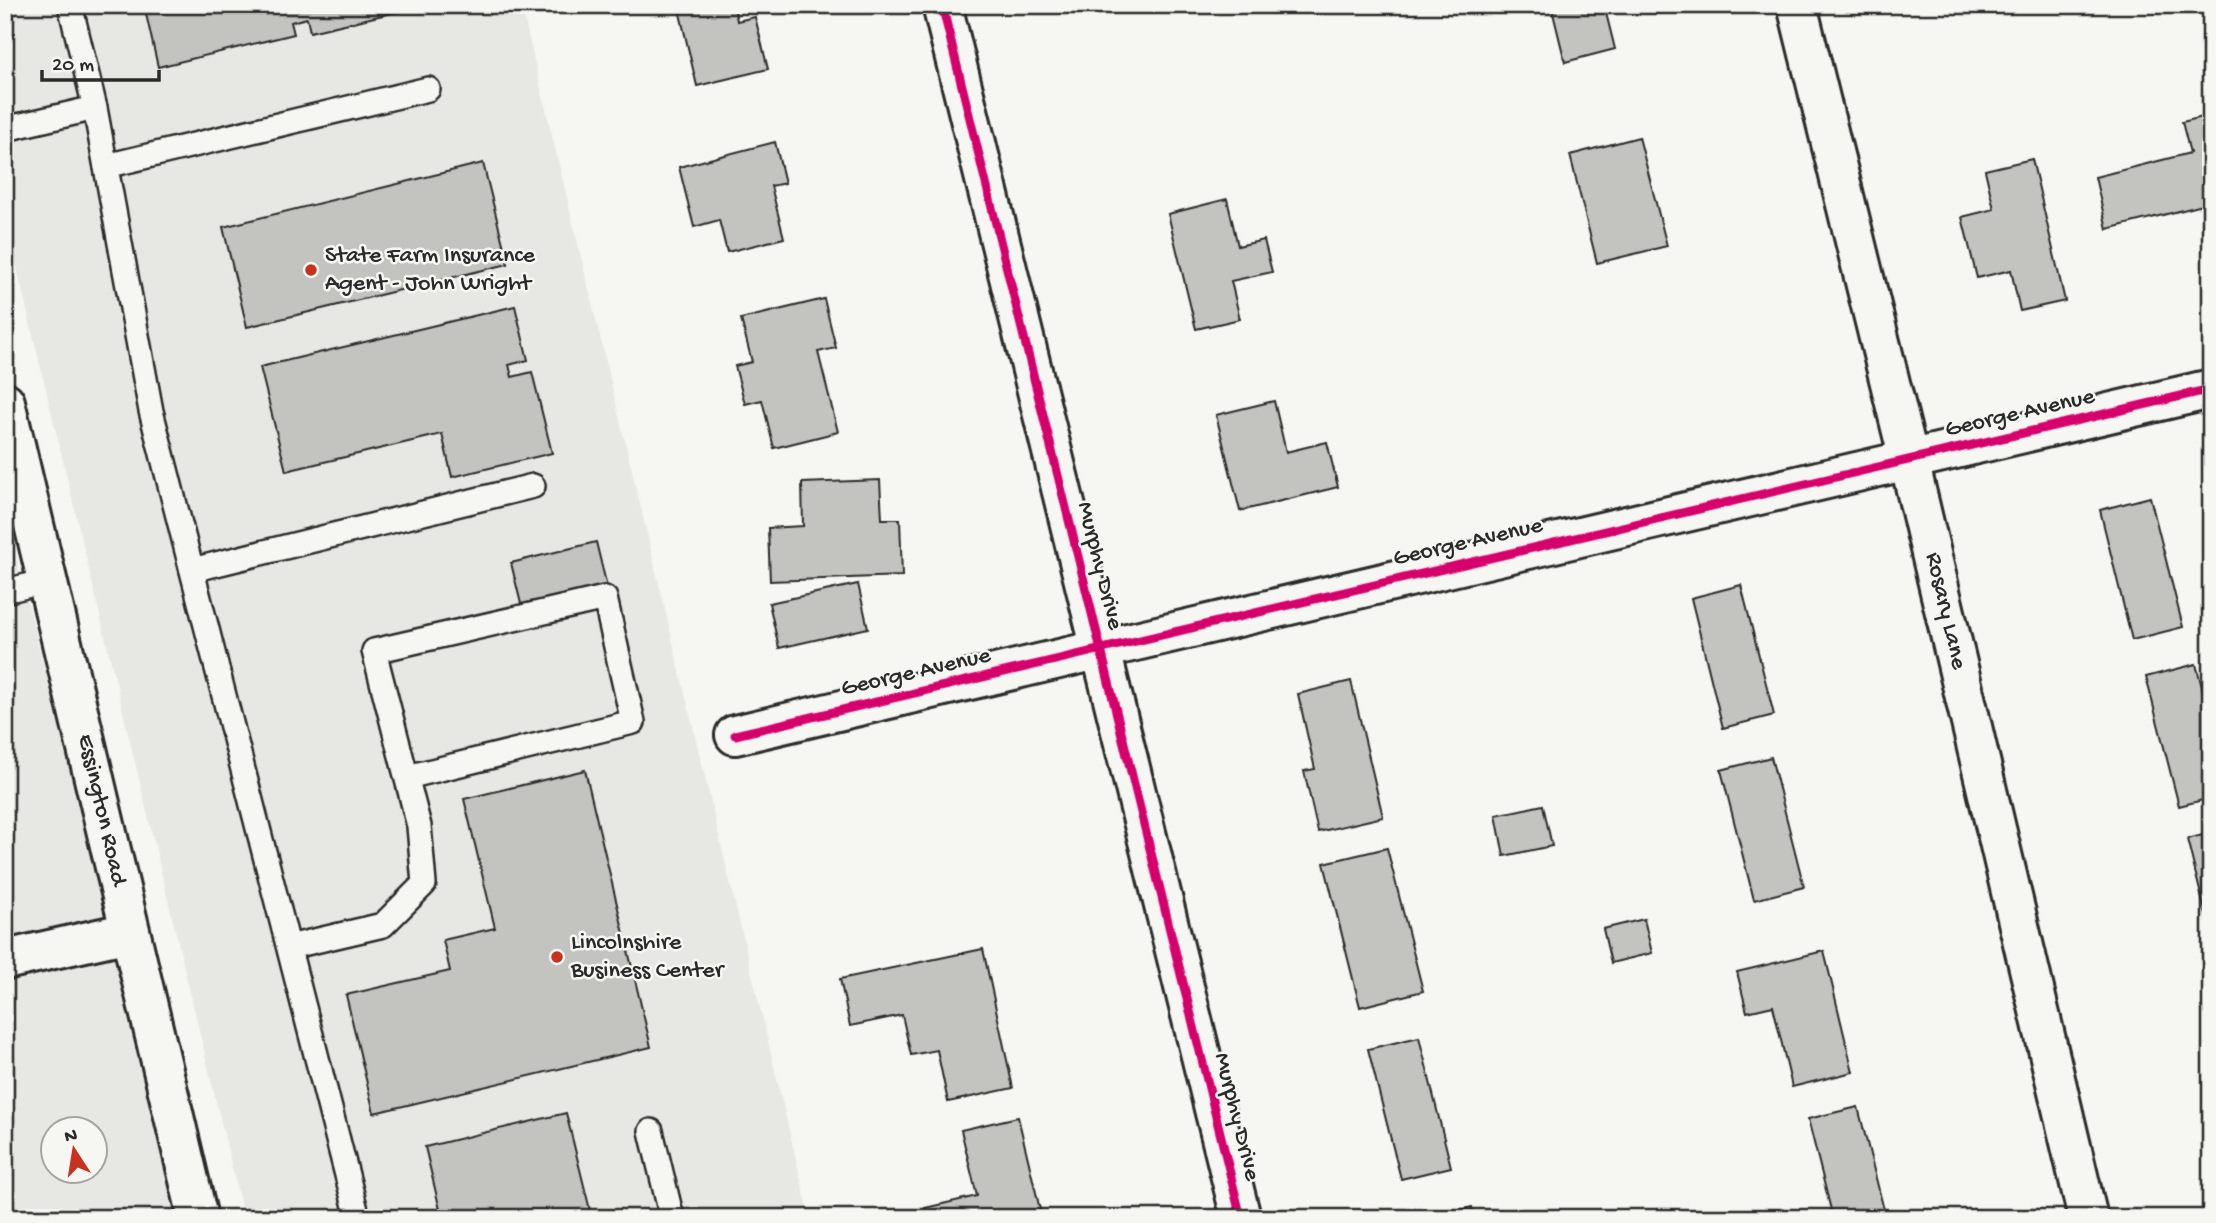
<svg xmlns="http://www.w3.org/2000/svg" width="2216" height="1223" font-family="'Gochi Hand',sans-serif">
<rect width="100%" height="100%" fill="#f6f6f2"/>
<filter id="ink" filterUnits="userSpaceOnUse"><feTurbulence type="fractalNoise" baseFrequency=".0143" numOctaves="2"/><feDisplacementMap in="SourceGraphic" scale="14" xChannelSelector="R" yChannelSelector="G"/><feConvolveMatrix kernelMatrix="1 2 1 2 8 2 1 2 1" color-interpolation-filters="sRGB"/></filter>
<g filter="url(#ink)">
<g fill="#e7e7e3" fill-rule="evenodd">
<path d="M5 5H521L810 1218H244L5 218Z"/>
<path d="M5 515 105 903 177 1218H5ZM52 1128H94V1170H52Z"/>
</g>
<g fill="#c3c3c0" stroke="#2b2b2b" stroke-width="2">
<path d="M144 5H426L310 32 307 18 291 22 294 34 158 67Z"/>
<path d="M678 5H734L737 21 755 17 768 69 697 86Z"/>
<path d="M1551 5H1604L1615 49 1565 62Z"/>
<path d="M2211 115V203L2107 229 2095 177 2190 153 2182 122Z"/>
<path d="M1639 137 1667 246 1597 263 1570 155Z"/>
<path d="M775 142 785 183 771 186 784 238 727 252 719 220 694 227 679 167Z"/>
<path d="M2032 159 2065 301 2020 311 2011 270 1977 278 1962 217 1994 209 1985 170Z"/>
<path d="M483 163 508 264 247 327 223 227Z"/>
<path d="M1227 199 1238 246 1264 240 1272 272 1231 281 1240 319 1196 329 1168 214Z"/>
<path d="M824 299 836 348 818 352 838 432 774 448 762 400 745 404 735 366 752 362 741 319Z"/>
<path d="M515 306 528 360 509 365 512 377 532 372 552 453 452 477 442 434 286 471 260 367Z"/>
<path d="M1274 401 1286 452 1327 442 1338 487 1240 511 1216 415Z"/>
<path d="M880 480 882 519H900L902 576 770 581 768 528 803 526 802 483Z"/>
<path d="M2150 497 2183 627 2132 640 2100 510Z"/>
<path d="M596 542 607 587 522 608 511 563Z"/>
<path d="M858 584 868 628 779 648 769 603Z"/>
<path d="M1741 585 1774 715 1723 728 1691 598Z"/>
<path d="M2196 664 2211 722V798L2179 806 2146 677Z"/>
<path d="M1351 681 1383 817 1318 832 1304 771 1315 769 1298 694Z"/>
<path d="M1771 757 1804 887 1754 900 1721 770Z"/>
<path d="M585 770 651 1047 374 1113 346 995 450 971 443 940 495 928 464 799Z"/>
<path d="M1543 805 1552 846 1504 856 1496 815Z"/>
<path d="M2211 833V935L2187 839Z"/>
<path d="M1387 848 1423 991 1360 1007 1324 863Z"/>
<path d="M1644 919 1652 953 1611 963 1603 929Z"/>
<path d="M983 949 1013 1088 948 1102 937 1050 911 1055 902 1015 850 1026 840 979Z"/>
<path d="M1824 951 1853 1072 1792 1087 1773 1006 1747 1012 1737 972Z"/>
<path d="M1419 1037 1451 1167 1401 1179 1368 1049Z"/>
<path d="M1858 1107 1886 1218H1833L1808 1119Z"/>
<path d="M566 1113 592 1218H442L425 1147Z"/>
<path d="M1018 1117 1042 1218H927L925 1208 977 1196 961 1130Z"/>
<path d="M1472 1207 1475 1218H1430Z"/>
</g>
<g fill="none" stroke-linecap="round" stroke-linejoin="round">
<defs>
<g id="lane">
<path d="M95 108 151 411 358 1218"/>
<path d="M5 129 95 108 70 5"/>
<path d="M106 166 428 89"/>
<path d="M192 570 533 486"/>
<path d="M5 591 47 581"/>
<path d="M289 947 383 925 424 884 419 826 374 651 605 598 633 722 407 777"/>
<path d="M651 1131 672 1218"/>
</g>
<g id="street">
<path d="M942 5 1241 1218"/>
<path d="M1797 5 1909 460 2088 1218"/>
<path d="M735 735 2211 389"/>
<path d="M5 960 129 932"/>
</g>
<path id="secondary" d="M5 402 198 1218"/>
</defs>
<use href="#lane" stroke="#2b2b2b" stroke-width="28"/>
<use href="#street" stroke="#2b2b2b" stroke-width="44"/>
<use href="#secondary" stroke="#2b2b2b" stroke-width="44"/>
<use href="#lane" stroke="#f6f6f2" stroke-width="23"/>
<use href="#street" stroke="#f6f6f2" stroke-width="38"/>
<use href="#secondary" stroke="#f6f6f2" stroke-width="38"/>
<defs>
<g id="cycleway">
<path d="M942 5 1241 1218"/>
<path d="M735 735 2211 389"/>
</g>
</defs>
<use href="#cycleway" stroke="#f6f6f2" stroke-width="13"/>
<use href="#cycleway" stroke="#d6006c" stroke-width="9"/>
</g>
</g>
<g fill="#c8321e" stroke="#f6f6f2" stroke-width="2.5">
<circle cx="311" cy="270" r="7"/>
<circle cx="557" cy="957" r="7"/>
</g>
<g text-anchor="middle" dominant-baseline="central" stroke-width="5" stroke-linejoin="round" paint-order="stroke">
<g font-size="24" fill="#2b2b2b" stroke="#f6f6f2" text-anchor="start">
<text x="325" y="256">State Farm Insurance<tspan x="325" dy="28">Agent - John Wright</tspan></text>
<text x="571" y="943">Lincolnshire<tspan x="571" dy="28">Business Center</tspan></text>
</g>
<g font-size="24" fill="#2b2b2b" stroke="#f6f6f2">
<text transform="translate(2020 414) rotate(-13)">George Avenue</text>
<text transform="translate(1468 543) rotate(-13)">George Avenue</text>
<text transform="translate(1099 566) rotate(76)">Murphy Drive</text>
<text transform="translate(1945 611) rotate(77)">Rosary Lane</text>
<text transform="translate(916 673) rotate(-13)">George Avenue</text>
<text transform="translate(101 810) rotate(77)">Essington Road</text>
<text transform="translate(1236 1117) rotate(76)">Murphy Drive</text>
</g>
</g>
<rect width="2216" height="1223" fill="none" stroke="#f6f6f2" stroke-width="28"/>
<rect x="14" y="14" width="2188" height="1195" fill="none" stroke="#2b2b2b" stroke-width="2.5" filter="url(#ink)"/>
<g transform="translate(74 1150) rotate(348)"><circle r="33" fill="#f6f6f2" stroke="#a5a5a2" stroke-width="2"/>
<path d="M0-5L12 26L0 18L-12 26Z" fill="#c8321e"/>
<text y="-10" font-size="19" font-weight="bold" text-anchor="middle" fill="#2b2b2b">N</text>
</g>
<path d="M42 70v10h117v-10" fill="none" stroke="#2b2b2b" stroke-width="3.5"/>
<text x="52" y="70" font-size="21" fill="#2b2b2b" stroke="#f6f6f2" stroke-width="5" paint-order="stroke">20 m</text>
</svg>
